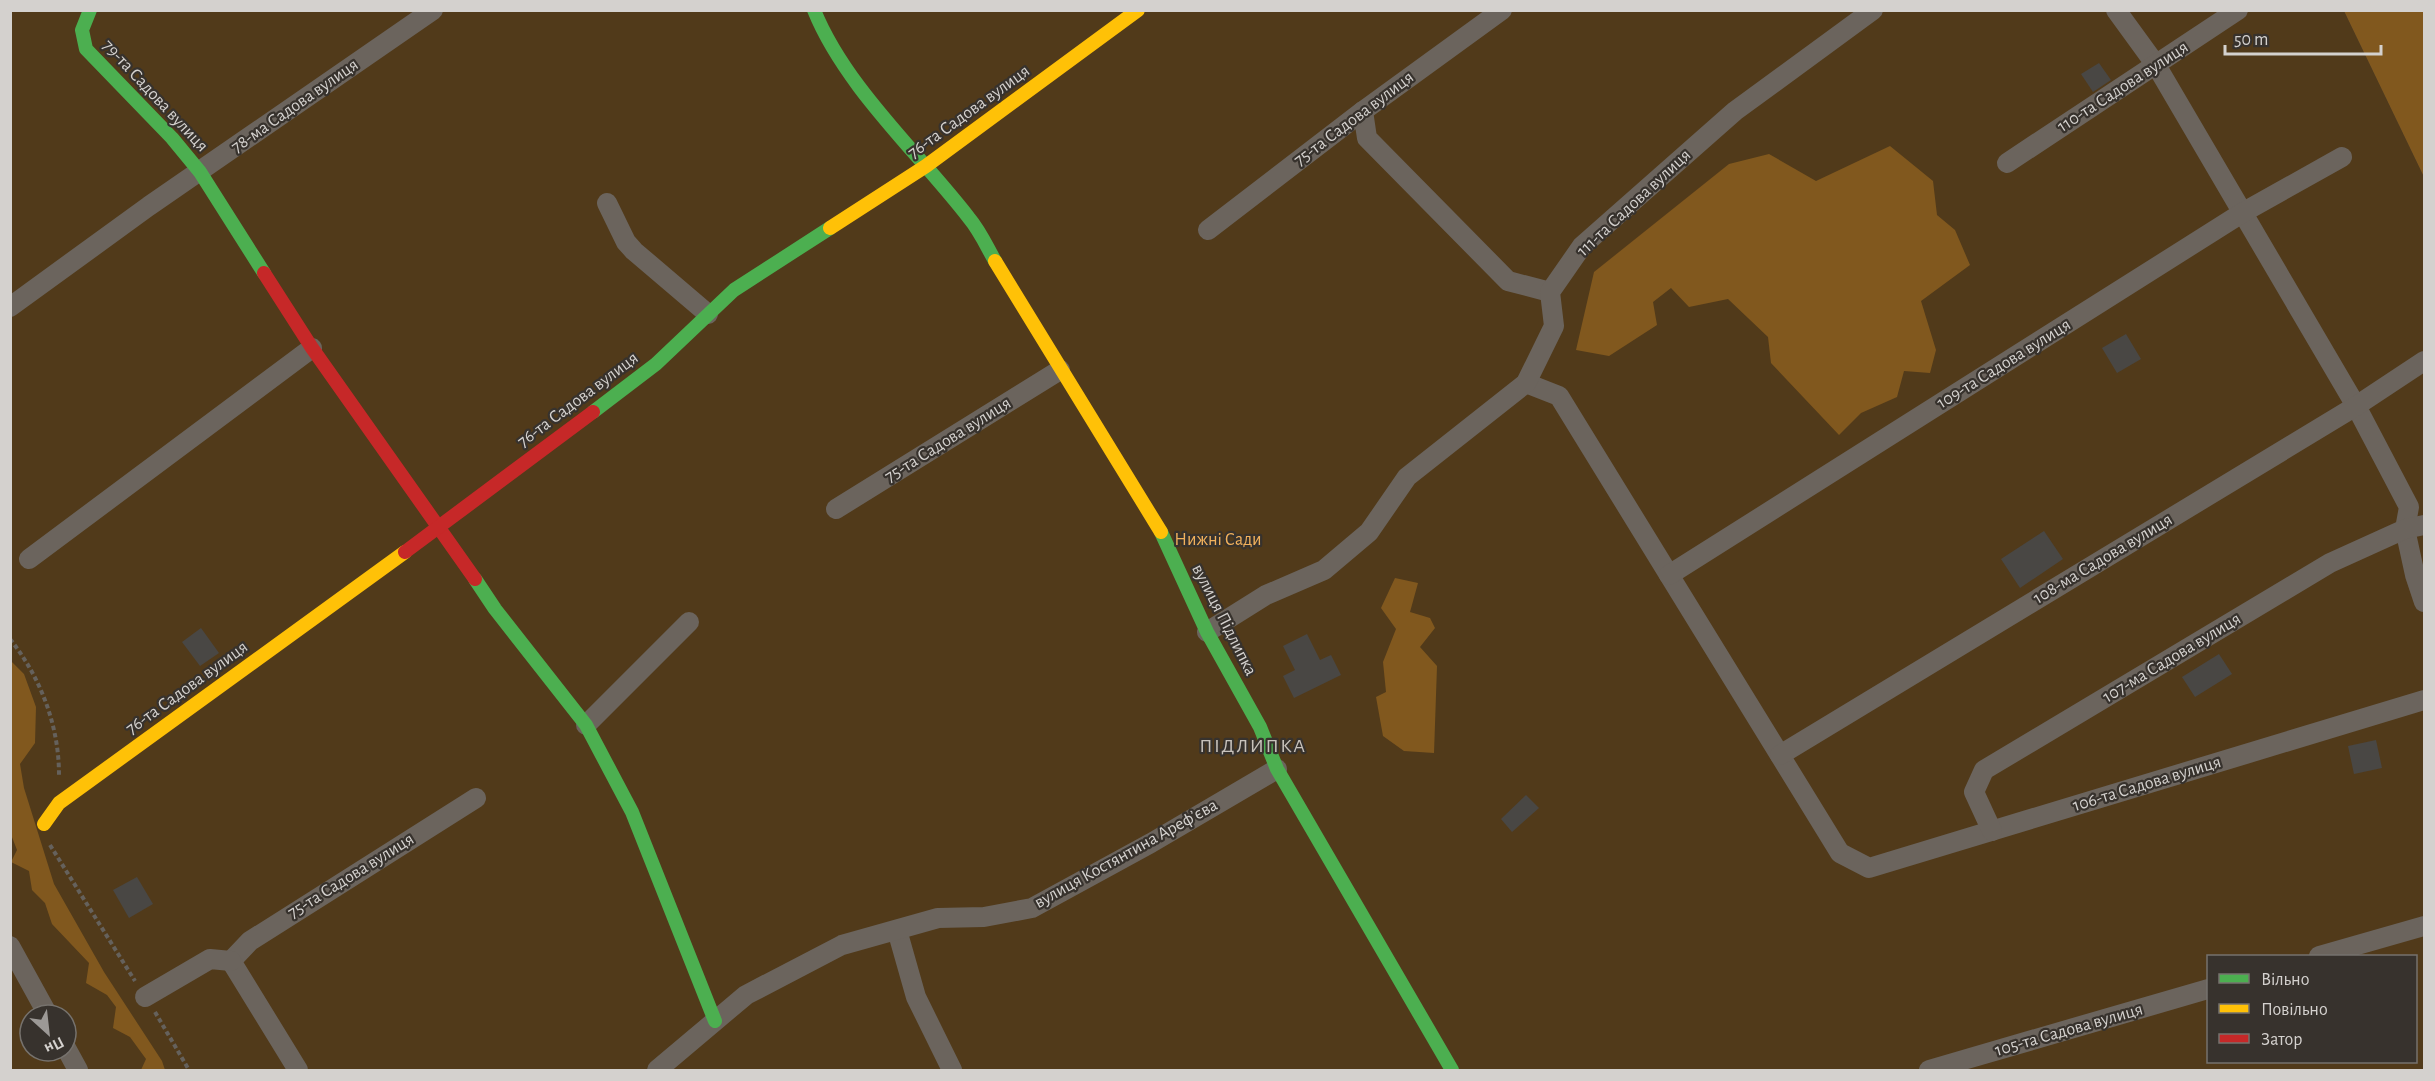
<svg xmlns="http://www.w3.org/2000/svg" width="2435" height="1081" font-family="'Alegreya Sans',sans-serif">
<rect width="100%" height="100%" fill="#35322f"/>
<path fill="#513a1a" fill-rule="evenodd" d="M10 11H2344L2424 177V1070H11ZM2208 956H2416V1062H2208ZM30 1015H66V1051H30Z"/>
<g fill="#81581e">
<path d="M2344 11H2424V177Z"/>
<path d="M1890 146 1933 181 1937 215 1955 230 1970 265 1921 301 1936 350 1930 373 1904 371 1897 397 1861 413 1839 435 1771 363 1768 337 1728 299 1689 307 1671 288 1653 302 1657 325 1609 356 1576 350 1594 272 1729 164 1769 154 1816 181Z"/>
<path d="M1395 578 1418 583 1410 612 1430 618 1435 628 1420 647 1437 666 1434 753 1404 751 1383 736 1376 697 1386 692 1383 662 1396 629 1381 608Z"/>
<path d="M10 660 24 674 36 707 35 743 20 764 24 788 54 884 104 972 162 1061 165 1070H141L146 1059 130 1037 113 1028 116 1007 107 995 86 983 89 963 52 924 45 903 32 890 29 871 11 862 17 850 10 832Z"/>
</g>
<g fill="#494744">
<path d="M2099 63 2111 80 2093 92 2081 74Z"/>
<path d="M2126 334 2141 359 2117 373 2102 348Z"/>
<path d="M2044 531 2063 559 2020 588 2001 559Z"/>
<path d="M201 628 219 653 200 666 182 642Z"/>
<path d="M1307 634 1320 660 1331 655 1341 675 1294 698 1283 676 1295 670 1283 646Z"/>
<path d="M2219 654 2232 674 2195 697 2182 677Z"/>
<path d="M2376 740 2382 768 2354 774 2348 746Z"/>
<path d="M1526 795 1539 808 1512 832 1501 819Z"/>
<path d="M137 877 153 904 129 918 113 890Z"/>
</g>
<g fill="none" stroke-linecap="round" stroke-linejoin="round">
<g stroke="#65615c" stroke-width="4" stroke-dasharray="4.5 3" stroke-linecap="butt">
<path d="M10 639C41 678 59 726 59 775"/>
<path d="M50 845 135 981"/>
<path d="M155 1012 189 1070"/>
</g>
<g stroke="#6b645d" stroke-width="20">
<path d="M2116 10 2156 65 2356 406 2409 507 2405 529 2415 575 2424 602"/>
<path d="M1363 111 1367 138 1508 281 1550 292"/>
<path d="M2007 163 2238 10"/>
<path d="M607 203 626 242 634 251 708 314"/>
<path d="M1208 230 1363 111 1502 10"/>
<path d="M10 307 149 206 433 10"/>
<path d="M1526 383 1559 396 1840 853 1869 868 2424 700"/>
<path d="M836 509 1060 370"/>
<path d="M29 559 312 348"/>
<path d="M1669 575 2242 213 2342 157"/>
<path d="M1207 632 1266 595 1324 570 1369 532 1407 477 1526 383 1554 326 1550 292 1582 246 1735 111 1873 10"/>
<path d="M586 725 689 622"/>
<path d="M1780 755 2356 406 2424 361"/>
<path d="M1992 831 1974 792 1984 770 2330 563 2405 529 2424 525"/>
<path d="M897 930 916 997 952 1070"/>
<path d="M10 946 48 1015"/>
<path d="M2319 956 2424 926"/>
<path d="M231 961 250 941 476 798"/>
<path d="M231 961 298 1070"/>
<path d="M145 997 210 959 231 961"/>
<path d="M66 1048 78 1070"/>
<path d="M657 1070 746 995 842 945 938 918 984 917 1032 908 1151 843 1277 769"/>
<path d="M1929 1070 2208 989"/>
</g>
<g stroke="#4caf50" stroke-width="14">
<path d="M90 10 82 30 86 49 172 138 200 172 264 273"/>
<path d="M814 10C845 87 919 153 969 218 980 231 987 247 995 261"/>
<path d="M593 412 656 364 734 290 830 228"/>
<path d="M1161 532 1207 632 1260 727 1277 769 1452 1070"/>
<path d="M475 579 495 609 586 725 632 812 715 1021"/>
</g>
<g stroke="#ffc107" stroke-width="14">
<path d="M830 228 926 166 1138 10"/>
<path d="M995 261 1161 532"/>
<path d="M44 824 59 803 405 552"/>
</g>
<g stroke="#c62828" stroke-width="14">
<path d="M264 273 312 348 475 579"/>
<path d="M405 552 593 412"/>
</g>
</g>
<g text-anchor="middle" dominant-baseline="central" stroke-width="4.5" stroke-linejoin="round" paint-order="stroke">
<g font-size="18" fill="#d4d1ce" stroke="#37322d">
<text transform="translate(2123 87) rotate(-33)">110-та Садова вулиця</text>
<text transform="translate(155 96) rotate(47)">79-та Садова вулиця</text>
<text transform="translate(295 106) rotate(-35)">78-ма Садова вулиця</text>
<text transform="translate(969 112) rotate(-36)">76-та Садова вулиця</text>
<text transform="translate(1354 119) rotate(-37)">75-та Садова вулиця</text>
<text transform="translate(1634 203) rotate(-43)">111-та Садова вулиця</text>
<text transform="translate(2004 364) rotate(-32)">109-та Садова вулиця</text>
<text transform="translate(578 400) rotate(-37)">76-та Садова вулиця</text>
<text transform="translate(948 440) rotate(-32)">75-та Садова вулиця</text>
<text transform="translate(2103 559) rotate(-31)">108-ма Садова вулиця</text>
<text transform="translate(1224 620) rotate(63)">вулиця Підлипка</text>
<text transform="translate(2172 658) rotate(-31)">107-ма Садова вулиця</text>
<text transform="translate(187 688) rotate(-36)">76-та Садова вулиця</text>
<text transform="translate(2147 784) rotate(-17)">106-та Садова вулиця</text>
<text transform="translate(1126 854) rotate(-29)">вулиця Костянтина Арефʼєва</text>
<text transform="translate(351 876) rotate(-32)">75-та Садова вулиця</text>
<text transform="translate(2069 1030) rotate(-16)">105-та Садова вулиця</text>
</g>
<g font-size="18" fill="#f2b15c" stroke="#37322d">
<text x="1218" y="540">Нижні Сади</text>
</g>
<g font-size="20" letter-spacing="1.5" fill="#c8c2bb" stroke="#37322d">
<text x="1253" y="746">ПІДЛИПКА</text>
</g>
</g>
<rect width="2435" height="1081" fill="none" stroke="#d4d1ce" stroke-width="24"/>
<rect x="2207" y="955" width="210" height="108" fill="#37322d" stroke="#76726d" stroke-width="1.5"/>
<rect x="2219" y="974" width="30" height="9" fill="#4caf50" stroke="#76726d" stroke-width="1.5"/>
<text x="2261" y="985" font-size="18" fill="#d4d1ce">Вільно</text>
<rect x="2219" y="1004" width="30" height="9" fill="#ffc107" stroke="#76726d" stroke-width="1.5"/>
<text x="2261" y="1015" font-size="18" fill="#d4d1ce">Повільно</text>
<rect x="2219" y="1034" width="30" height="9" fill="#c62828" stroke="#76726d" stroke-width="1.5"/>
<text x="2261" y="1045" font-size="18" fill="#d4d1ce">Затор</text>
<g transform="translate(48 1033) rotate(153)"><circle r="28" fill="#37322d" stroke="#76726d" stroke-width="1.5"/>
<path d="M0-4.5L10 22L0 15L-10 22Z" fill="#9c9996"/>
<text y="-9" font-size="16" font-weight="bold" text-anchor="middle" fill="#d4d1ce">Пн</text>
</g>
<path d="M2225 45v9h156v-9" fill="none" stroke="#d4d1ce" stroke-width="3"/>
<text x="2234" y="45" font-size="18" fill="#d4d1ce" stroke="#37322d" stroke-width="4.5" paint-order="stroke">50 m</text>
</svg>
